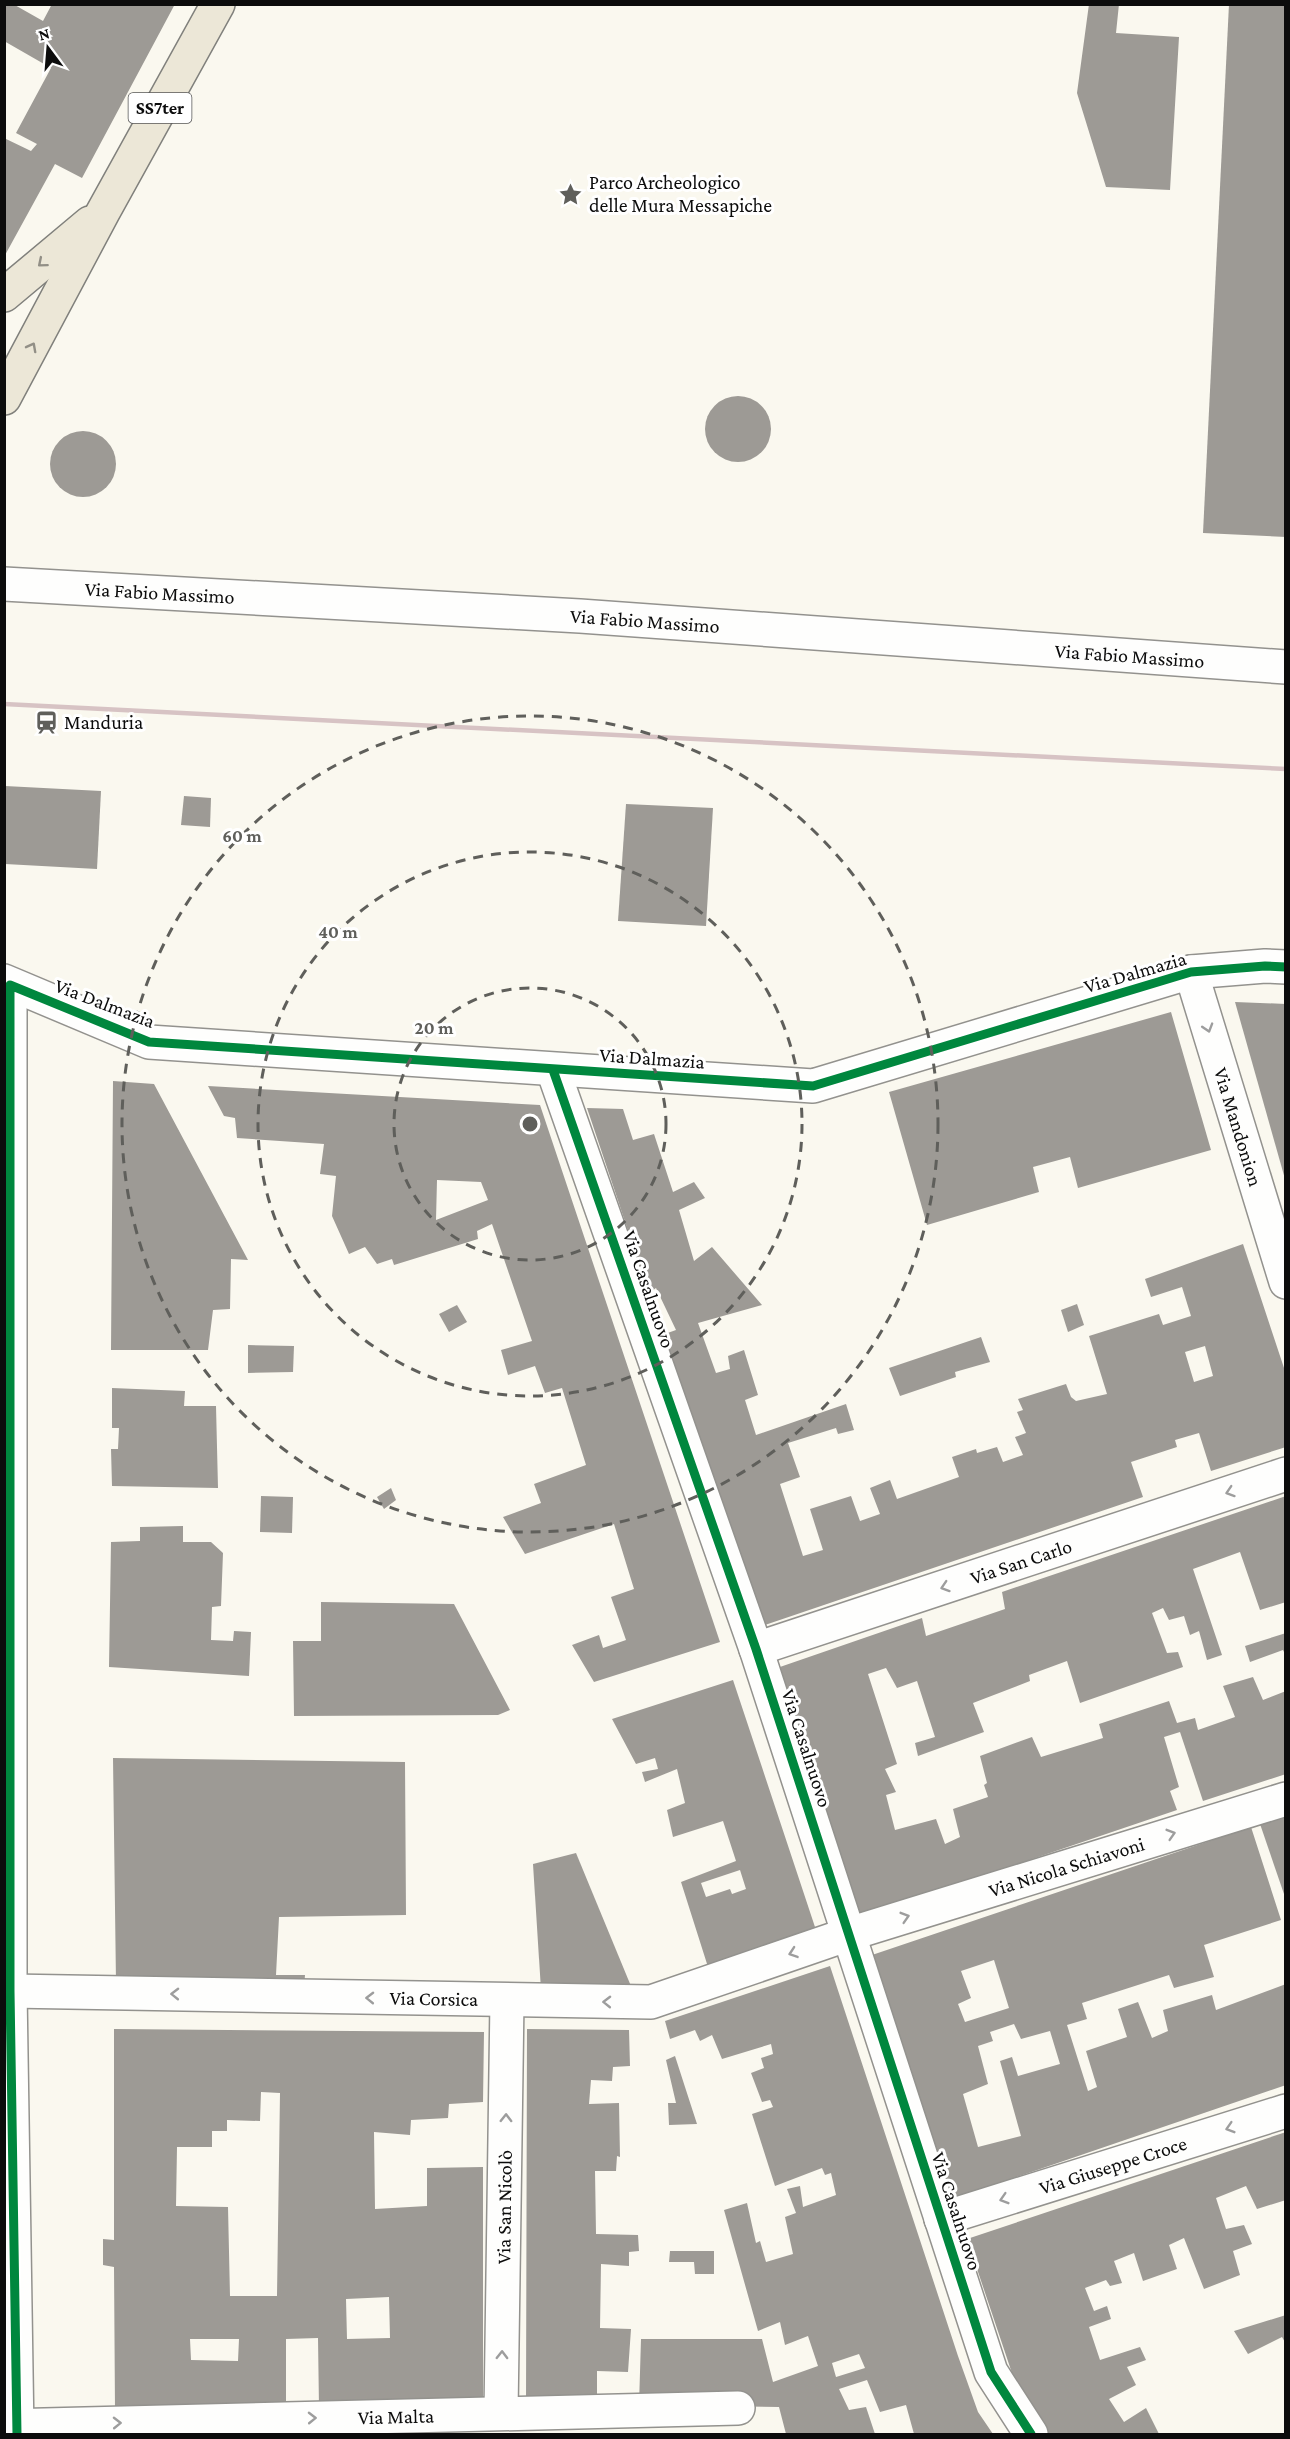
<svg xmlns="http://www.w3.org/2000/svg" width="1290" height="2439" font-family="'Crimson Pro',serif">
<rect width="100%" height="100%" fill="#faf8ef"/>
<g fill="#9d9a95" fill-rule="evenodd">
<path d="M4 4H13L43 21 52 4H175L82 178 55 164 4 257V138L31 151 37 144 16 133 51 68 4 41Z"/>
<path d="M1089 4H1119L1116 33 1179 37 1170 190 1106 187 1077 93Z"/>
<path d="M1229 4H1286V537L1203 533Z"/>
<circle cx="738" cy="429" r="33"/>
<circle cx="83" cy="464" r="33"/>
<path d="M5 786 101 791 97 869 5 864Z"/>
<path d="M184 796 211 798 210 827 181 825Z"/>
<path d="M626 804 713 808 706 926 618 921Z"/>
<path d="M1235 1002 1286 1004V1179H1285Z"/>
<path d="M1171 1012 1211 1150 1078 1188 1070 1157 1033 1167 1039 1192 927 1225 889 1092Z"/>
<path d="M113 1081 154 1084 248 1260 231 1259 230 1309 213 1310 208 1350H111Z"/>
<path d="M208 1086 540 1105 720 1642 594 1682 572 1645 599 1635 603 1648 626 1640 611 1597 634 1589 614 1524 525 1554 503 1517 541 1503 534 1484 586 1465 562 1388 545 1393 535 1366 508 1375 501 1350 532 1341 492 1224 477 1231 478 1239 394 1265 392 1259 377 1264 365 1247 349 1254 332 1216 336 1176 320 1174 324 1144 237 1138 235 1118 224 1116ZM437 1180 481 1182 488 1200 436 1220Z"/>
<path d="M587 1108 623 1109 633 1140 654 1134 673 1192 694 1182 705 1198 679 1210 694 1261 712 1247 762 1305 698 1323 716 1373 730 1369 728 1356 744 1350 758 1395 745 1400 756 1435 846 1404 854 1430 838 1434 836 1428 788 1443 800 1477 780 1484 803 1556 823 1550 810 1509 851 1496 860 1521 880 1514 870 1488 890 1480 897 1499 959 1477 952 1457 976 1449 977 1453 997 1447 1003 1462 1023 1455 1015 1437 1026 1433 1017 1412 1023 1410 1018 1399 1066 1384 1071 1397 1076 1401 1107 1394 1089 1336 1159 1314 1163 1325 1191 1316 1182 1287 1151 1297 1145 1279 1243 1244 1286 1374V1447L1211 1471 1199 1433 1175 1440 1177 1447 1131 1462 1143 1497 759 1627 662 1335 676 1330 656 1288 649 1293ZM1205 1346 1213 1376 1194 1382 1185 1352Z"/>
<path d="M1077 1304 1084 1325 1068 1332 1061 1310Z"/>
<path d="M457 1305 467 1322 449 1332 439 1314Z"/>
<path d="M981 1337 990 1362 955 1372 956 1377 900 1396 889 1368Z"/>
<path d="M248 1345 294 1346 293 1372 248 1373Z"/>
<path d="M112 1388 185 1391 184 1406H216L218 1488 112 1486 111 1449H118L119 1428H112Z"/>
<path d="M391 1488 396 1500 384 1509 377 1497Z"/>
<path d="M261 1496 293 1497 292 1533 260 1532Z"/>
<path d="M1286 1496V1602L1260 1610 1240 1552 1193 1569 1222 1655 1207 1660 1199 1631 1190 1635 1184 1616 1169 1620 1163 1608 1152 1613 1167 1653 1178 1652 1183 1667 1080 1703 1067 1661 1029 1675 1030 1681 973 1703 984 1732 918 1756 915 1743 935 1737 917 1681 897 1688 886 1668 868 1674 897 1764 885 1769 896 1792 886 1795 895 1830 936 1819 945 1844 960 1837 953 1809 988 1797 984 1785 987 1783 980 1756 1032 1737 1041 1757 1103 1738 1099 1724 1169 1701 1177 1723 1195 1718 1198 1730 1235 1717 1223 1686 1253 1677 1263 1700 1286 1691V1774L1203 1801 1180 1732 1164 1737 1179 1787 1170 1791 1177 1810 858 1918 777 1668 922 1618 926 1636 1005 1609 1002 1592Z"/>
<path d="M183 1526V1542H211L223 1553 221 1606 212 1607 211 1640 233 1641 234 1631 251 1632 249 1676 109 1667 111 1542 140 1541V1527Z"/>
<path d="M321 1602 454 1604 510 1710 498 1715 294 1716 293 1641H321Z"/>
<path d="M1286 1633V1656L1283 1650 1250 1662 1245 1646Z"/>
<path d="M733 1680 816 1930 708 1967 681 1882 736 1861 723 1821 673 1837 667 1810 685 1803 677 1769 645 1782 642 1772 658 1769 655 1758 636 1764 612 1719ZM740 1870 746 1889 732 1894 730 1889 706 1897 701 1883Z"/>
<path d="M113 1758 405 1762 406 1915 279 1917 276 1975H305L304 1988 116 1983Z"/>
<path d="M1286 1813V1897H1285L1259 1821Z"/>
<path d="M1251 1827 1281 1920 1204 1945 1214 1977 1174 1988 1169 1975 1082 2003 1087 2019 1067 2025 1088 2091 1097 2087 1086 2051 1127 2037 1118 2009 1138 2002 1152 2038 1168 2031 1163 2010 1212 1995 1216 2010 1286 1984V2085L952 2199 872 1955ZM994 1960 1009 2008 965 2022 958 2004 971 1998 961 1971ZM1014 2024 1021 2039 1050 2031 1060 2064 1018 2076 1012 2057 1000 2061 1021 2136 978 2147 963 2094 988 2084 978 2046 993 2041 990 2032Z"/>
<path d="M576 1853 633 1991 541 1990 533 1864Z"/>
<path d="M830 1966 958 2356 978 2412 993 2434H914L906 2405 880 2412 867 2380 839 2389 849 2410 866 2407 875 2434H786L779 2407 639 2405 641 2339H762L773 2382 818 2366 808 2336 785 2345 780 2322 758 2331 724 2210 747 2203 756 2243 760 2241 766 2262 793 2254 785 2217 796 2213 787 2189 800 2186 803 2207 836 2195 831 2173 825 2175 822 2168 775 2186 752 2114 773 2107 770 2100 762 2102 751 2073 764 2068 761 2058 773 2054 771 2044 722 2059 712 2035 700 2041 695 2030 670 2039 665 2021ZM859 2354 865 2368 836 2377 832 2363Z"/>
<path d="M114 2029 484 2032 483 2102 449 2104 448 2118 411 2120 410 2135 374 2132 375 2209 427 2206V2168L483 2167V2410L319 2408 318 2338 286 2339V2408L115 2409 114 2267 103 2265V2239L114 2240ZM261 2092 280 2093 277 2296H230L228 2207 176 2206 177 2147H212V2131H227V2120L260 2121ZM389 2297 390 2338 347 2339 346 2299ZM190 2339H239L238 2361 191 2360Z"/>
<path d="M527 2029 629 2030 630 2066 613 2067 612 2081 591 2080 589 2104 619 2103 620 2157 617 2156 616 2171H595L596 2234 638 2235 639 2251 629 2252V2266L601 2264 600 2328 631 2329 628 2372 597 2371V2406L526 2407Z"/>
<path d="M675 2056 685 2087 697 2124 669 2125 668 2103H676L666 2060Z"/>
<path d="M1286 2132V2200L1257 2209 1246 2186 1216 2198 1226 2229 1244 2225 1252 2244 1233 2251 1240 2275 1204 2289 1184 2238 1169 2245 1177 2269 1143 2281 1134 2253 1114 2261 1122 2283 1110 2286 1106 2280 1085 2288 1094 2311 1107 2306 1111 2319 1089 2327 1100 2360 1140 2347 1146 2360 1127 2367 1136 2385 1109 2399 1124 2422 1146 2408 1159 2434H1043L1022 2403 967 2239Z"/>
<path d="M670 2251H714V2274H695L694 2262H669Z"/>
<path d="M1286 2315V2344L1282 2337 1248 2354 1234 2331Z"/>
</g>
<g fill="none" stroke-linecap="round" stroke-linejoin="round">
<defs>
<g id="minor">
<path id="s1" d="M4 584 580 616 1286 667"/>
<path id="s2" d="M1191 972 1286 1282"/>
<path d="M4 981 149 1042 813 1086 1191 972 1265 966 1286 967"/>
<path d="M10 985V1991L17 2434"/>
<path d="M553 1070 756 1649 991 2372 1031 2434"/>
<path id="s3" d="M756 1649 1286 1474"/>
<path id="s4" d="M10 1991 651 2002 849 1934 1286 1799"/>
<path id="s5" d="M941 2219 1286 2111"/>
<path id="s6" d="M501 2413 507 2000"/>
<path id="s7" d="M4 2426 738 2408"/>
</g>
<g id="major">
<path d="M4 295 90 223"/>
<path d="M4 398 103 212 218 4"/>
</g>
</defs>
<use href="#minor" stroke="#93928e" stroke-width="36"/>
<use href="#major" stroke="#80807c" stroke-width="36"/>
<use href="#minor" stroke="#fefefd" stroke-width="33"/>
<use href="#major" stroke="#ece7d7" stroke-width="33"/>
<path stroke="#d7c3c4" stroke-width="4.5" d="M4 704 1286 769"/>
<defs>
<g id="cycleway">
<path d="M553 1070 756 1649 991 2372 1031 2434"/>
<path d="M17 2434 10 1991V985L149 1042 813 1086 1191 972 1265 966 1286 967"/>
</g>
</defs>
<use href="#cycleway" stroke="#fff" stroke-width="13"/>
<use href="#cycleway" stroke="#00873e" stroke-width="9"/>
</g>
<defs><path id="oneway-chevron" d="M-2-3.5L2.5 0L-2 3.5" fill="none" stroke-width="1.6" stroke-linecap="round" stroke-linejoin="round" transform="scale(1.5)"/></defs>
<g stroke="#928f86">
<use href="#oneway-chevron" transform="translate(42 263) rotate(140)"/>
<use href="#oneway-chevron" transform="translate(32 347) rotate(-62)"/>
</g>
<g stroke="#9d9d9d">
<use href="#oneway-chevron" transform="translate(1208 1028) rotate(73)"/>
<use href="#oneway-chevron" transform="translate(1230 1492) rotate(162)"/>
<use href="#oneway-chevron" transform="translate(945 1587) rotate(162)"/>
<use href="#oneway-chevron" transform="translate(1171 1834) rotate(-17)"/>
<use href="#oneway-chevron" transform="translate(905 1917) rotate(-17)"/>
<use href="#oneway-chevron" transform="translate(793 1953) rotate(161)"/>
<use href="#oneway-chevron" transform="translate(175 1994) rotate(-179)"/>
<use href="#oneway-chevron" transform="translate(370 1998) rotate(-179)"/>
<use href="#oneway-chevron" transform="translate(607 2002) rotate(-179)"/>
<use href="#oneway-chevron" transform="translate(506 2118) rotate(-89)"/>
<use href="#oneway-chevron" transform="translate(1230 2128) rotate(163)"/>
<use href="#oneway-chevron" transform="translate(1004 2199) rotate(163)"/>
<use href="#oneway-chevron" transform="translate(502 2355) rotate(-89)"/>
<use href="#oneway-chevron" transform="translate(312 2418) rotate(-1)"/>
<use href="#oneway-chevron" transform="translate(117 2423) rotate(-1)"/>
</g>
<g fill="none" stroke="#5f5f5b" stroke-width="3" stroke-dasharray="10 8">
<circle cx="530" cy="1124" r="136"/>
<circle cx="530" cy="1124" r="272"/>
<circle cx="530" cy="1124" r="408"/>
</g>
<defs>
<symbol id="sight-bare" viewBox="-9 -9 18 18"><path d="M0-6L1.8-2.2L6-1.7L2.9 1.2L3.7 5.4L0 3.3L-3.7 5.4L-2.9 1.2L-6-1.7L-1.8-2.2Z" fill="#5f5f5b" stroke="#fff" stroke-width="2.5" paint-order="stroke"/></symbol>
<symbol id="station-bare" viewBox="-9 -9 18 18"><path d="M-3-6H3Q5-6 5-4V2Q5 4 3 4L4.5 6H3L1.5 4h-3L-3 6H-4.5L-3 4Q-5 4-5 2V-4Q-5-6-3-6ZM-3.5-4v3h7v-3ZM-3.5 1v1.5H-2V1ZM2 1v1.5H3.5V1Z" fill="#5f5f5b" stroke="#fff" stroke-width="2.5" paint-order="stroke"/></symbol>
</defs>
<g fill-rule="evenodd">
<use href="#sight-bare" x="554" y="178" width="33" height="33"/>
<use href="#station-bare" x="30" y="706" width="33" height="33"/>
</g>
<g text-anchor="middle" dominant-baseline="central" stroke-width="6" stroke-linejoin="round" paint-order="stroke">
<rect fill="#fff" stroke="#555" stroke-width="1.5" x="128.5" y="93" width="63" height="30" rx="4.5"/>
<g font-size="18" font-weight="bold" fill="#0c0c0c">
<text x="160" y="108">SS7ter</text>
</g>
<g font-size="20" fill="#0c0c0c" stroke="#fff" text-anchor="start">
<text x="589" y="182">Parco Archeologico<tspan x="589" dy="23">delle Mura Messapiche</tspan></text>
<text x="64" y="722">Manduria</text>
</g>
<g font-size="20" fill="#0c0c0c" stroke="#fff">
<text stroke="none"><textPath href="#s1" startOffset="156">Via Fabio Massimo</textPath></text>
<text stroke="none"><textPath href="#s1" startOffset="642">Via Fabio Massimo</textPath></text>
<text stroke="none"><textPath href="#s1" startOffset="1128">Via Fabio Massimo</textPath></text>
<text transform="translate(1135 972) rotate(-16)">Via Dalmazia</text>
<text transform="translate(105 1003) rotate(21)">Via Dalmazia</text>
<text transform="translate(652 1058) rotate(4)">Via Dalmazia</text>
<text stroke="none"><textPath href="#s2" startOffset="162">Via Mandonion</textPath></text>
<text transform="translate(649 1289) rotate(71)">Via Casalnuovo</text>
<text stroke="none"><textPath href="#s3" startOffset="279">Via San Carlo</textPath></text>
<text transform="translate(807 1748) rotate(72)">Via Casalnuovo</text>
<text stroke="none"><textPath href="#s4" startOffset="1078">Via Nicola Schiavoni</textPath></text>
<text stroke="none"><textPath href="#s4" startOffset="424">Via Corsica</textPath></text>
<text stroke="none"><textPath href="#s5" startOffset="180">Via Giuseppe Croce</textPath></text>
<text stroke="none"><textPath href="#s6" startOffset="206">Via San Nicolò</textPath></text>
<text transform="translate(957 2211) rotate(72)">Via Casalnuovo</text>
<text stroke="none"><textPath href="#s7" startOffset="392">Via Malta</textPath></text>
</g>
</g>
<circle cx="530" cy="1124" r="9" fill="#5f5f5b" stroke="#fff" stroke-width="3"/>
<g font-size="18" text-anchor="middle" font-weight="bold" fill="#5f5f5b" stroke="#fff" stroke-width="6" stroke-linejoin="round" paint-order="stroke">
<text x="242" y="842">60 m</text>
<text x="338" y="938">40 m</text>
<text x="434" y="1034">20 m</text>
</g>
<rect width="1290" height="2439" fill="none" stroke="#0c0c0c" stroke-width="12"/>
<g transform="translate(48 48) rotate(344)" stroke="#ffffff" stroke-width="4.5" paint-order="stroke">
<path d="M0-4.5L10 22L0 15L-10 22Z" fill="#0c0c0c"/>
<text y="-9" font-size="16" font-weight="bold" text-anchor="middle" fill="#0c0c0c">N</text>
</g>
</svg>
